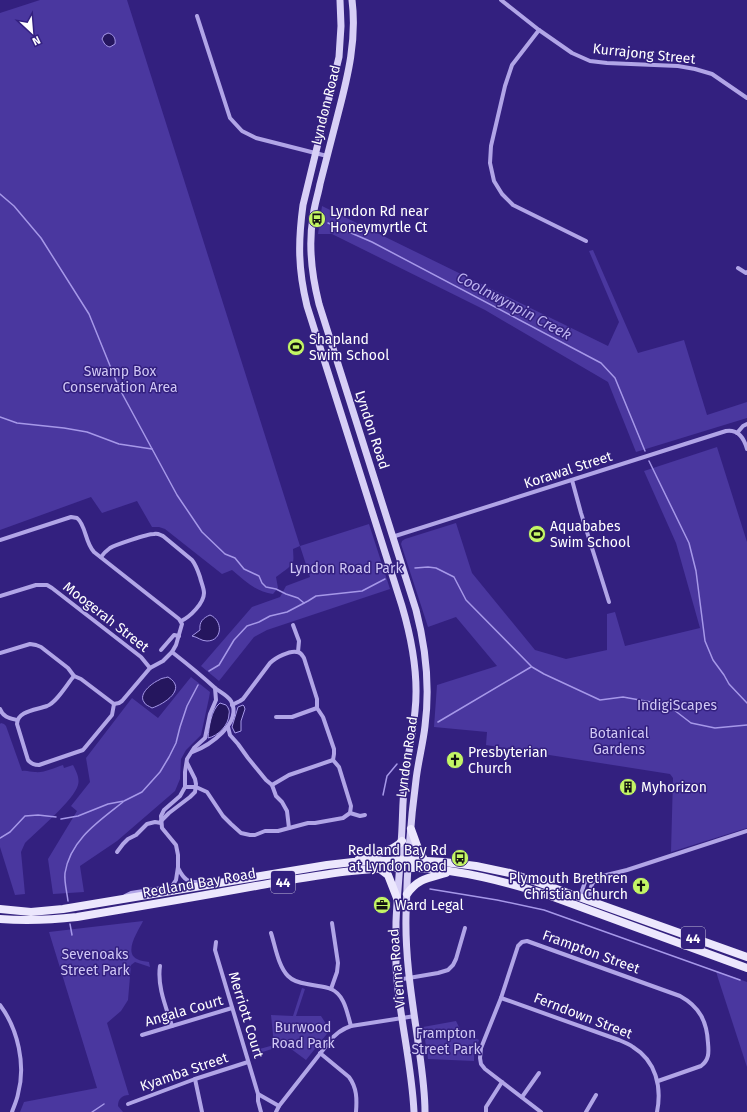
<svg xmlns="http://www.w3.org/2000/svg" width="747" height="1112" font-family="'Fira Sans',sans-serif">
<rect width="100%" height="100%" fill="#33207f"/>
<g fill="#4a379f">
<path d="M40 0H127L300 546 369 524 390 589 267 630 254 637 219 681 201 666 252 607 280 597 286 586 310 577 300 546 293 549C293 553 294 558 293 562 291 567 281 573 276 577L278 588 273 594C256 592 245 581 232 570L222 574 165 529 159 527H152L137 501 102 513 91 497 0 530V13Z"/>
<path d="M322 206 608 346 619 322 589 251 593 250 638 353 684 340 707 415 747 402V418L636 452 608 382 485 310 332 234H318Z"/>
<path d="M717 447 747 542V828L671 852 673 778 670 774 486 745 487 732 434 727 437 685 497 666 456 617 428 627 401 544 402 541 405 539 456 523 472 573 535 650 566 659 607 650V614L615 612 625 646 700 628 676 543 644 471Z"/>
<path d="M191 677 210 692 209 698 201 735 186 750 181 759 180 779 175 791 117 841 80 866 84 892 53 894 48 859 77 811 71 806 90 782 86 758 132 698 158 718Z"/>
<path d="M1 723 4 724 6 726 22 771C27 770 30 772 35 772 44 773 54 768 63 765L64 768 73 765C76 771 80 778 78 785 74 800 37 831 25 843L21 852 25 894 15 895 0 847V724Z"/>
<path d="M143 921C139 930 123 952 137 959 140 961 145 961 149 962L150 967 135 962 131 965 128 1000 121 1011 107 1023 129 1095C122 1095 118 1099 118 1106L123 1112H20L24 1102 97 1088 49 932Z"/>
<path d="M716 971 747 982V1067L718 978Z"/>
<path d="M302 988 305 989 296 1016H321L330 1030 306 1060 283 1043 275 1048 253 1055 252 1051 274 1045 271 1015 293 1016Z"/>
<path d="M456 1021 461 1031 479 1040 474 1055V1061L428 1059 423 1027Z"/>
</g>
<g fill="#25165e" stroke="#a698e9">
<path d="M108 33C113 34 116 38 115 44L110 47C105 46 104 43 102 39L104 35Z"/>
<path d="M210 615C223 620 223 641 207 641 201 641 198 637 192 636L200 630C199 622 203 618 210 615Z"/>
<path d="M168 677C188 689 164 704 152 708 149 706 145 705 144 702 138 694 152 683 159 680 161 678 165 678 168 677Z"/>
<path d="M220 703 226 705C228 707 230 711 229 714 229 725 218 736 208 738 209 727 211 710 220 703Z"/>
<path d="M243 705 244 706 245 709 241 721V731L235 733 232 727 238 707Z"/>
</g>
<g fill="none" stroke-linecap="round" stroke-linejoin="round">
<g stroke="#a698e9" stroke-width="1.5">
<path d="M0 194 14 206 41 238 89 314 117 383"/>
<path d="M328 223 372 242 601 363 615 378 645 451"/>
<path d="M118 386 177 495 202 532 225 554 235 558 244 569 259 576 262 583 266 587 276 589 286 594 298 598 304 603"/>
<path d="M0 417 17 423 64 428 87 432 119 444 152 449"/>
<path d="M649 461 689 543 696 571 705 641 713 660 724 675 729 684 747 703"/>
<path d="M415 568 428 567 436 568 454 577 466 600 532 667 544 674 600 700 623 697 651 702 665 703 691 723 715 728 747 725"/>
<path d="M209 671 219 665 234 640 247 626 259 622 270 616 287 612 308 601 316 596 362 591 385 579"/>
<path d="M438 722 531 667"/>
<path d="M383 795 387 776 397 764"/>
<path d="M61 819 78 816 108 804 124 801 142 792 160 772 169 757 176 743 180 727 187 706 198 685"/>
<path d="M0 838 10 832 25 816 38 815 56 817"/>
<path d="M430 889 497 900 544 910 740 980"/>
<path d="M68 901C67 892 64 882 65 873 70 840 99 821 123 802"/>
<path d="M70 924 72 935"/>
<path d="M92 1112 104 1104"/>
</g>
<g stroke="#b1a5e7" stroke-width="4">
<path d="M501 0 539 30 572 53 590 61 607 63 678 66 695 69 712 74 747 98"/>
<path d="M197 16 230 118 242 131 256 138 327 156"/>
<path d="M539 30 512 65 505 86 491 146 490 163 494 181 502 194 513 205 586 241"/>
<path d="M738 268 746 273 747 272"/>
<path d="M737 433 743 426 747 424"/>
<path d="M572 480 581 513 609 602"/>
<path d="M392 537 726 431C738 429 744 438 747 449"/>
<path d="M0 540 71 517 77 518C86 525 85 543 94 552L179 619 182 624 176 645 172 652 163 661 150 668 122 701 119 703 114 704 81 679 74 676 68 668 41 647 36 645 30 644 0 653"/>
<path d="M101 557C103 554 106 551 110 548 115 545 147 534 154 534 158 533 160 535 163 536L192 560C196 565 198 571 200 577 201 582 204 588 204 593 204 603 190 617 181 621"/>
<path d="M0 596 36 585H47L52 588 141 657 150 668"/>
<path d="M293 625 299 641 298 652"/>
<path d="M161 650 174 635 179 636"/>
<path d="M172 652C186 663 201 675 215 688 220 692 227 695 231 701 243 723 209 746 192 752"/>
<path d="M74 676C67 684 57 702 47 706 36 710 17 711 17 724L28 760C31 764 34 765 39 765L83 750 112 715 114 704"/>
<path d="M232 705 240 701 243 699 270 663C275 658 290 650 297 652 301 652 302 655 304 658L317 699V708L292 717H276"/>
<path d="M317 708 323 717 334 749V754L333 760"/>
<path d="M0 709C3 717 9 718 17 720"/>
<path d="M272 785 276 796 282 802 287 811 289 828"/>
<path d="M185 787H196L207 792 223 816 231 824 241 833 250 835H255L265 831H278L308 823H315L343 818 350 813 351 806 339 767 333 760 289 775 272 785 266 780 248 758 238 744 230 735 228 727"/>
<path d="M350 813 360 816 365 815"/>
<path d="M161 821 169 813 190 797 195 792 196 784 195 779 187 763"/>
<path d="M117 852 123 844 128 839 136 835 147 824 155 822 161 823"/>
<path d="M178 868C184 880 188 883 202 882"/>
<path d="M125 896 131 893 168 887 172 886 176 880 178 867V855L176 845 162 828 161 816 164 810 180 796 185 787V772L187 759 194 748 205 738 210 714 216 700 215 688"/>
<path d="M580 897 585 882 590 879 627 870 747 831"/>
<path d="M591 901C590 891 589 884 598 878"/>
<path d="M271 933C275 945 278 966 288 976 293 981 300 983 307 984 315 986 324 986 331 989 345 995 347 1013 351 1026"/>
<path d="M216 942 215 950 258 1094 279 1106"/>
<path d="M160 966C157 986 166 1007 172 1026"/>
<path d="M397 980 438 973 448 970 453 965 456 959 465 928"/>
<path d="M331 989 337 972 338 963 332 923"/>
<path d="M501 998 619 1040C624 1042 629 1044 633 1047 656 1061 662 1087 657 1112"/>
<path d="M0 1005C18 1029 26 1065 18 1094 17 1100 14 1106 12 1112"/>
<path d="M142 1035 232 1008"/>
<path d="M320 1053 349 1077C357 1088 357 1099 356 1112"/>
<path d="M195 1079 202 1112"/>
<path d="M258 1094V1101L261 1112"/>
<path d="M522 1097 539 1073"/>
<path d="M128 1104 195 1079 248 1062"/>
<path d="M276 1112 279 1106 330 1041C336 1033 342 1029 351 1026L415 1016"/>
<path d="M486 1112V1107L502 1082"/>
<path d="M541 1112 485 1069 481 1064 480 1058 481 1048 501 998 518 946 522 942 527 941 680 996C700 1007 707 1022 708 1043 709 1053 709 1060 701 1066L658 1081"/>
<path d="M586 1112 596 1095"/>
</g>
<g stroke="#d7cff6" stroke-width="7">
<path d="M340 0 341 26 339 57 303 205C298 242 298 269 307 306L402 606C412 640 419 675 415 711 413 734 407 757 405 780 402 801 403 822 401 843 400 870 397 896 396 922 396 941 395 961 397 980 401 1024 412 1068 414 1112"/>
<path d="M352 0C357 39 348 76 338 114 332 137 326 161 320 184 318 195 314 206 313 217 308 246 312 276 319 304L416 610C426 648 430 687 425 726 423 744 418 762 416 780 410 825 407 871 406 916 405 961 413 1005 419 1049 422 1070 425 1091 425 1112"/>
</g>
<g stroke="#ece7fd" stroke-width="8">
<path d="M411 829 419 851 425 861"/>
<path d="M359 859C372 854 393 852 402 841"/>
<path d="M380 869 388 875 397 898"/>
<path d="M407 894C418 878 429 878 446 873"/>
<path d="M0 909 31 912 63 909 327 865 353 862 409 860 444 862 476 866 510 873 537 882 747 957"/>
<path d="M0 919C26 921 51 920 77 917 137 907 196 897 256 886 309 877 363 866 418 868 462 870 506 882 548 895L747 968"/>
</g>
</g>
<defs>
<symbol id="bus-disc" viewBox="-11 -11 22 22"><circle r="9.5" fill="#c3f565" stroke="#33207f"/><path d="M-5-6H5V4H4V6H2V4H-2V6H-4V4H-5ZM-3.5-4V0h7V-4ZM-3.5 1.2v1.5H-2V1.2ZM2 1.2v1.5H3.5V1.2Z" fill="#111"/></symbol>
<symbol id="stadium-disc" viewBox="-11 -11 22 22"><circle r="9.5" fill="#c3f565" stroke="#33207f"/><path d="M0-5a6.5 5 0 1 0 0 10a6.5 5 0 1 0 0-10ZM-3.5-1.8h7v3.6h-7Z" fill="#111"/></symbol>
<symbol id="church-disc" viewBox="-11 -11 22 22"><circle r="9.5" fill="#c3f565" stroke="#33207f"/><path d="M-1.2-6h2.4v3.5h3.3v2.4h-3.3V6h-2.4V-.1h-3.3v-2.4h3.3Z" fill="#111"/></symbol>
<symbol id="building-disc" viewBox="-11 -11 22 22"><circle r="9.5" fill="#c3f565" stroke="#33207f"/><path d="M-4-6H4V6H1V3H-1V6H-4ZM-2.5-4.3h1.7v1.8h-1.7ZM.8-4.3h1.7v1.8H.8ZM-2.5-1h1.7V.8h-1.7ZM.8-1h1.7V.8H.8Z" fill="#111"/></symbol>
<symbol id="office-disc" viewBox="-11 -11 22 22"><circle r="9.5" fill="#c3f565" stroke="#33207f"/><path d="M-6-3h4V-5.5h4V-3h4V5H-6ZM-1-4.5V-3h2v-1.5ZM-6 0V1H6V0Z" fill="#111"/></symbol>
</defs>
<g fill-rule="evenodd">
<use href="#bus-disc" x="307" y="209" width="20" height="20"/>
<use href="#stadium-disc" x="286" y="337" width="20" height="20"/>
<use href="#stadium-disc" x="527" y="524" width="20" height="20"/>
<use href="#church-disc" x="445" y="750" width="20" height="20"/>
<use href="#building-disc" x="618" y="777" width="20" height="20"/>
<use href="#bus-disc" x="450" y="848" width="20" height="20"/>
<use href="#church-disc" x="631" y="876" width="20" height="20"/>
<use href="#office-disc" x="372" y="895" width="20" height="20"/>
</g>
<g text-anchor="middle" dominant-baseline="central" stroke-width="3" stroke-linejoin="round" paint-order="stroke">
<g fill="#33207f" stroke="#c2bcd9" stroke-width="1">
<rect x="271" y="871" width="24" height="22" rx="3"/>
<rect x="681" y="927" width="24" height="22" rx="3"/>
</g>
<g font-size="13" font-weight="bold" fill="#fff">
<text x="283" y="882">44</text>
<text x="693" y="938">44</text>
</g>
<g font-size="14" fill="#fff" stroke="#33207f">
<text transform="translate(644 54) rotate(6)">Kurrajong Street</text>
<text transform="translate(326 105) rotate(-76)">Lyndon Road</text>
<text transform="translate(372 430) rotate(72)">Lyndon Road</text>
<text transform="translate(568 470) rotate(-18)">Korawal Street</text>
<text transform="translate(106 617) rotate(38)">Moogerah Street</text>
<text transform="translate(407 757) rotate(-82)">Lyndon Road</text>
<text transform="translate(199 883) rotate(-10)">Redland Bay Road</text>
<text transform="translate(591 952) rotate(20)">Frampton Street</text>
<text transform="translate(397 968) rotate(-95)">Vienna Road</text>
<text transform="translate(184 1011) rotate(-16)">Angala Court</text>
<text transform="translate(246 1015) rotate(73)">Merriott Court</text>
<text transform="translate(583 1016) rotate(21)">Ferndown Street</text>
<text transform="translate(184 1072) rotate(-19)">Kyamba Street</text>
</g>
<g font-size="14" fill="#fff" stroke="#33207f" text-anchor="start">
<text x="330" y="211">Lyndon Rd near<tspan x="330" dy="16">Honeymyrtle Ct</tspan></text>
<text x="309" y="339">Shapland<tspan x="309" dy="16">Swim School</tspan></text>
<text x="550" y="526">Aquababes<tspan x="550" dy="16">Swim School</tspan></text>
<text x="468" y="752">Presbyterian<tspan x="468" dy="16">Church</tspan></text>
<text x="641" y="787">Myhorizon</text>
<text x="447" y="850" text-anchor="end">Redland Bay Rd<tspan x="447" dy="16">at Lyndon Road</tspan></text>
<text x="628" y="878" text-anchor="end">Plymouth Brethren<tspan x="628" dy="16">Christian Church</tspan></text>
<text x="395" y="905">Ward Legal</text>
</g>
<g font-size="14" fill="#d1c8f6" stroke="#33207f">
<text x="120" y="371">Swamp Box<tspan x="120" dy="16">Conservation Area</tspan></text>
<text x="346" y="568">Lyndon Road Park</text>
<text x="677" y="705">IndigiScapes</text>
<text x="619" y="733">Botanical<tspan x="619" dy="16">Gardens</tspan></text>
<text x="95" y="954">Sevenoaks<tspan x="95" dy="16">Street Park</tspan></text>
<text x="303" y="1027">Burwood<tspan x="303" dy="16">Road Park</tspan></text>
<text x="446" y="1033">Frampton<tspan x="446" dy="16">Street Park</tspan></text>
</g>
<g font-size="15" font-style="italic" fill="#bbb0ef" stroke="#33207f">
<text transform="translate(514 306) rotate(28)">Coolnwynpin Creek</text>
</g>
</g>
<g transform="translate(32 32) rotate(154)" stroke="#33207f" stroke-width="3" paint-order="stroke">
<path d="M0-3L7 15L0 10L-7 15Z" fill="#ffffff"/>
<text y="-6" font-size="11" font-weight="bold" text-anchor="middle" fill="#ffffff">N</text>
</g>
</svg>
